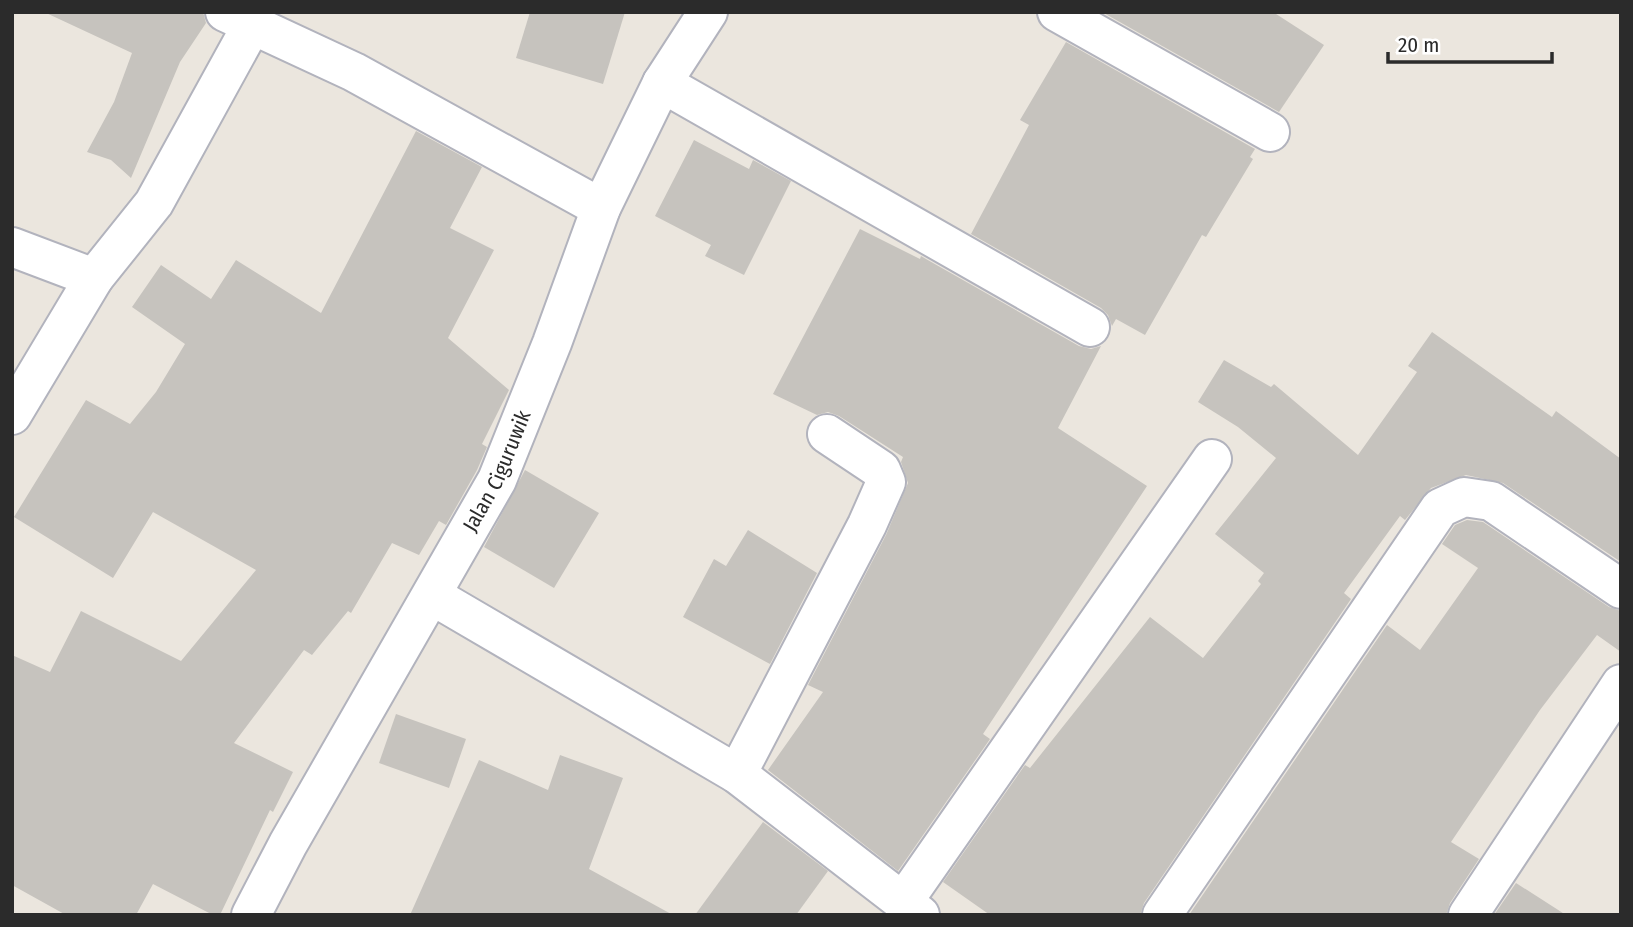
<svg xmlns="http://www.w3.org/2000/svg" width="1633" height="927" font-family="'Fira Sans Condensed',sans-serif">
<rect width="100%" height="100%" fill="#ebe6de"/>
<g fill="#c6c3be">
<path d="M44 12H203L206 23 180 62 131 178 111 160 87 152 114 102 132 53Z"/>
<path d="M530 12H625L603 84 516 58Z"/>
<path d="M1102 12H1273L1324 45 1279 112Z"/>
<path d="M1066 42 1255 149 1250 157 1253 159 1206 237 1202 235 1145 335 1116 319 1112 326 1108 315 1101 308 971 234 1029 125 1020 120Z"/>
<path d="M416 131 482 167 450 228 494 250 448 338 509 390 482 444 487 447 477 470 446 525 439 521 419 555 392 543 351 613 348 611 312 655 304 650 234 743 293 772 273 812 270 810 220 915H213L153 884 136 915H66L12 885V655L50 672 81 611 181 661 256 570 153 512 113 578 14 517 86 400 130 424 156 392 185 344 132 307 161 265 211 299 236 260 321 313Z"/>
<path d="M694 140 749 169 753 160 791 181 744 275 705 256 711 245 655 216Z"/>
<path d="M860 229 920 259 921 256 926 259 1079 346 1091 349 1101 346 1058 428 1147 486 983 734 990 739 898 871 768 770 823 692 808 685 886 535 908 483 901 462 903 457 839 416 828 412 817 415 773 394Z"/>
<path d="M1432 332 1552 417 1556 411 1621 459V562L1503 483 1466 475 1431 488 1405 520 1400 516 1344 593 1351 599 1144 903 1140 915H990L943 882 1025 765 1030 768 1150 617 1203 658 1261 584 1258 581 1264 573 1215 534 1276 458 1238 427 1198 402 1224 360 1271 387 1274 384 1358 455 1417 372 1408 366Z"/>
<path d="M525 470 599 513 554 588 484 547Z"/>
<path d="M1467 520 1483 522 1609 607 1621 611V652L1597 635 1540 710 1451 842 1479 859 1450 903 1446 915H1189L1387 625 1420 650 1478 568 1442 544 1455 525Z"/>
<path d="M748 530 817 573 770 664 683 617 714 559 726 566Z"/>
<path d="M396 714 466 739 449 788 379 763Z"/>
<path d="M560 755 623 778 589 869 673 915H410L479 760 548 790Z"/>
<path d="M763 822 828 871 796 915H695Z"/>
<path d="M1516 883 1566 915H1494Z"/>
</g>
<g fill="none" stroke-linecap="round" stroke-linejoin="round">
<defs>
<g id="minor">
<path d="M225 12 354 72 601 208"/>
<path d="M1057 12 1270 132"/>
<path d="M662 83 1090 327"/>
<path d="M12 247 94 278"/>
<path d="M12 415 94 278 154 203 252 25 255 12"/>
<path d="M433 596 737 774 920 915"/>
<path d="M737 774 867 525 886 482 881 470 827 434"/>
<path d="M903 902 1212 459"/>
<path id="s1" d="M251 915 288 844 497 480 552 343 601 208 662 83 708 12"/>
<path d="M1162 915 1440 508 1464 497 1491 501 1621 589"/>
<path d="M1468 915 1621 684"/>
</g>
</defs>
<use href="#minor" stroke="#b2b3bd" stroke-width="42"/>
<use href="#minor" stroke="#fff" stroke-width="38"/>
</g>
<g text-anchor="middle" dominant-baseline="central" stroke-width="6" stroke-linejoin="round" paint-order="stroke">
<g font-size="21" fill="#2b2b2b" stroke="#fff">
<text stroke="none"><textPath href="#s1" startOffset="508">Jalan Ciguruwik</textPath></text>
</g>
</g>
<rect width="1633" height="927" fill="none" stroke="#2b2b2b" stroke-width="28"/>
<path d="M1388 52v10h164v-10" fill="none" stroke="#2b2b2b" stroke-width="3.5"/>
<text x="1398" y="52" font-size="21" fill="#2b2b2b" stroke="#ffffff" stroke-width="5" paint-order="stroke">20 m</text>
</svg>
